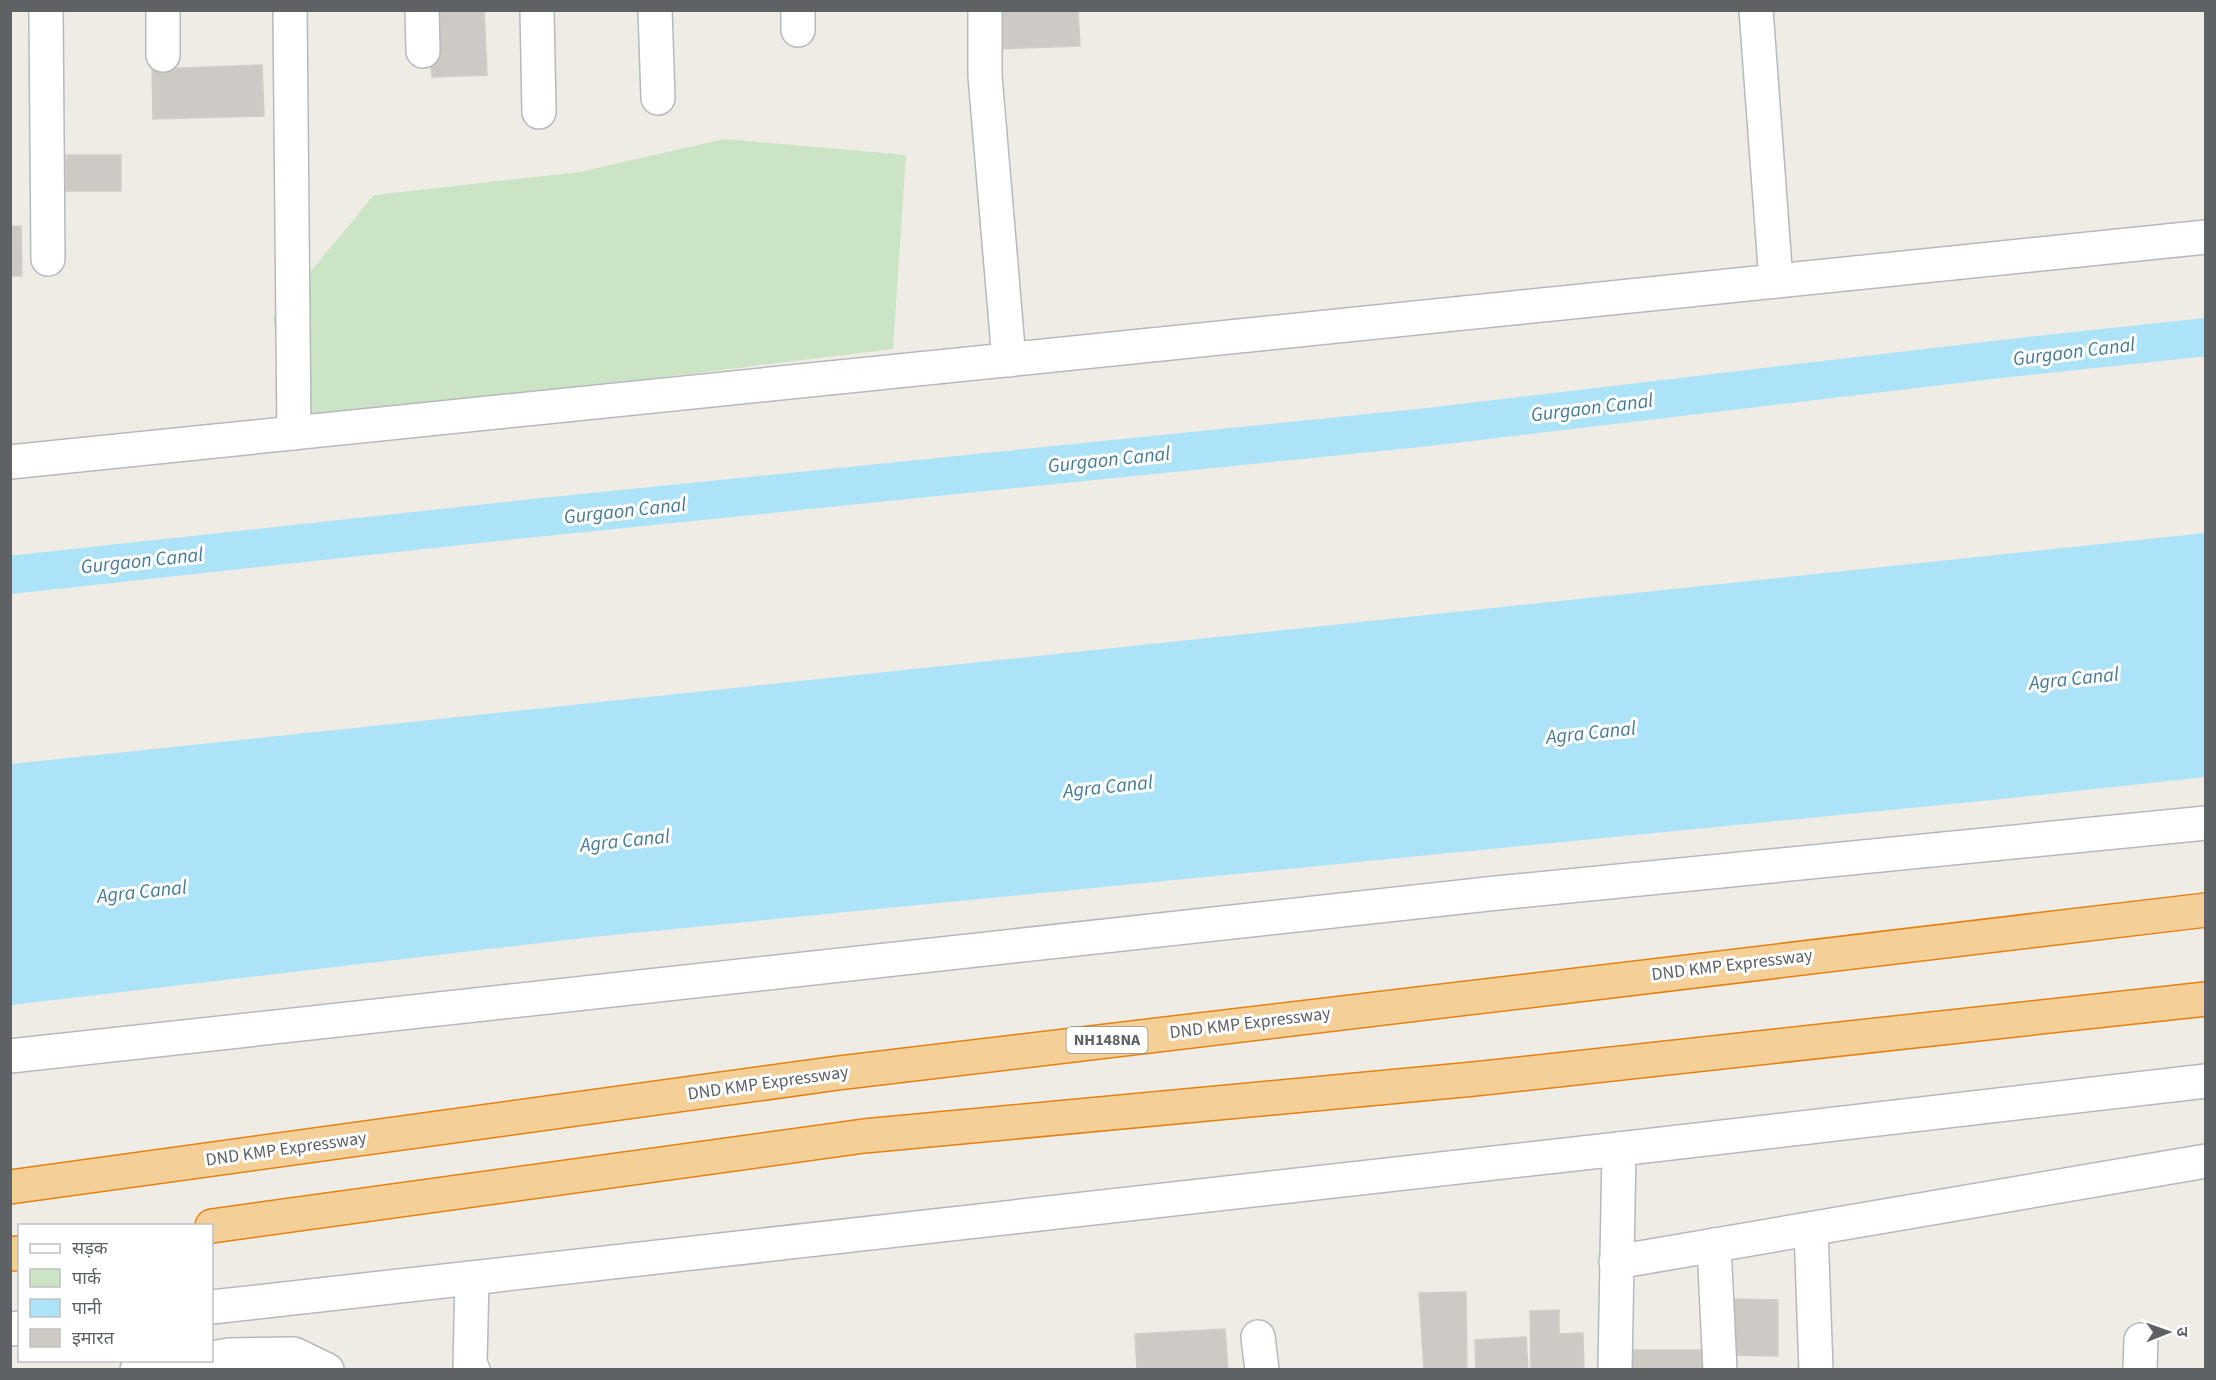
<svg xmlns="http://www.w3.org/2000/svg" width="2216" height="1380" font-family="'Source Sans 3','Noto Sans Devanagari',sans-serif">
<rect width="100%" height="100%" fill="#efece6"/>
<path fill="#cae4c5" d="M724 139 906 155 893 349 492 398 289 432 273 317 374 195 580 172Z"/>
<path fill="#ade3f8" d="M2205 533V777L1992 800 592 937 11 1005V764Z"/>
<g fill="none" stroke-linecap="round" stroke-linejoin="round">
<path stroke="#ade3f8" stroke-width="38" d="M10 575 524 519 1428 427 2001 359 2206 337"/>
</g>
<g fill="#cdc9c5" stroke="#d3cdc5" stroke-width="1.5">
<path d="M428 10H484L487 75 432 77Z"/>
<path d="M997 10H1078L1080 46 998 49Z"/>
<path d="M262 65 264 116 153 119 152 69Z"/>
<rect x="66" y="155" width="55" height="36"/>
<path d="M10 226H21L22 276H10Z"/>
<path d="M1466 1292 1467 1370H1424L1419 1293Z"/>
<path d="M1732 1299 1778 1300V1356L1732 1355Z"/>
<path d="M1559 1310V1334L1583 1333 1584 1368 1531 1369 1530 1311Z"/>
<path d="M1225 1329 1228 1370H1137L1135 1334Z"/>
<path d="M1526 1337 1528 1370H1476L1475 1340Z"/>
<rect x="1619" y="1350" width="99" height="20"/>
</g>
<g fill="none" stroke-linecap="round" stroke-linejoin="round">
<defs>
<g id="minor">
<path d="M46 10 48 259"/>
<path d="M290 10 294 433"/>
<path d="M422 10 423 51"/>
<path d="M537 10 539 112"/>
<path d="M655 10 658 98"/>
<path d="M798 10V30"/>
<path d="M985 10V76L1009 360"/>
<path d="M1756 10 1776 281"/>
<path d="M163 55V10"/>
<path d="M10 462 2206 237"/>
<path d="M10 1056 1497 893 2206 823"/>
<path d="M1811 1229 1816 1370"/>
<path d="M1714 1245 1720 1370"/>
<path d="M1616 1262 2206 1161"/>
<path d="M472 1279 470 1364 473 1370"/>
<path d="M212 1307 1619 1149 2206 1081"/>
<path d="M10 1329 20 1328"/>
<path d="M1258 1337 1262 1370"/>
<path d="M212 1358 229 1355 294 1354 327 1370"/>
<path d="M137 1370 193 1360"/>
<path d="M1615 1370 1619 1149"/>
<path d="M2140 1370 2141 1340"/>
</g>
<g id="highway">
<path d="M10 1187 838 1073 2206 910"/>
<path d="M212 1226 864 1136 1474 1079 2206 999"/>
<path d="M10 1254 20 1253"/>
</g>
</defs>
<use href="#minor" stroke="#b6b9bc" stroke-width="36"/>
<use href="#highway" stroke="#e38213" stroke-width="36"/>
<use href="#minor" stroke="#fff" stroke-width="33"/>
<use href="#highway" stroke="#f5cf98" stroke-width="33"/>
</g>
<g text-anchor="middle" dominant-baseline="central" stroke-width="6" stroke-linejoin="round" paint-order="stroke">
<rect fill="#fff" stroke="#8e9193" stroke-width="1.5" x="1066.5" y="1027" width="81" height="26" rx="4.5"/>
<g font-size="16" font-weight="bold" fill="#5e6265">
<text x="1107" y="1040">NH148NA</text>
</g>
<g font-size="18" fill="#5e6265" stroke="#fff">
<text transform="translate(1732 965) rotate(-7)">DND KMP Expressway</text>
<text transform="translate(1250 1023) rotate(-7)">DND KMP Expressway</text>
<text transform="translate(768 1083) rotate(-8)">DND KMP Expressway</text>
<text transform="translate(286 1149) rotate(-8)">DND KMP Expressway</text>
</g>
<g font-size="20" font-style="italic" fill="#447b99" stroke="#fff">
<text transform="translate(2074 352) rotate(-7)">Gurgaon Canal</text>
<text transform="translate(1592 408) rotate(-7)">Gurgaon Canal</text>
<text transform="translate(1109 460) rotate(-6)">Gurgaon Canal</text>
<text transform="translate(625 511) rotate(-6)">Gurgaon Canal</text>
<text transform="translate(142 561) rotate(-6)">Gurgaon Canal</text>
<text transform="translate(2074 679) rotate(-6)">Agra Canal</text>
<text transform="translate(1591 733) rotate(-6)">Agra Canal</text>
<text transform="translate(1108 787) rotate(-6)">Agra Canal</text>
<text transform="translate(625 841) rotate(-6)">Agra Canal</text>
<text transform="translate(142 892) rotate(-6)">Agra Canal</text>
</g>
</g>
<rect width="2216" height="1380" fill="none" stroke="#5e6265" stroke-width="24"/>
<rect x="18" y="1224" width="195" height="138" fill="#ffffff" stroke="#bfc0c1" stroke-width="1.5"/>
<rect x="30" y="1244" width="30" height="9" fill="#ffffff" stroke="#bfc0c1" stroke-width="1.5"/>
<text x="72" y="1254" font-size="18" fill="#5e6265">सड़क</text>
<rect x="30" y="1269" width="30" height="18" fill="#cae4c5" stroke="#bfc0c1" stroke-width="1.5"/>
<text x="72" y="1284" font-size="18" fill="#5e6265">पार्क</text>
<rect x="30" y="1299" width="30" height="18" fill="#ade3f8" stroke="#bfc0c1" stroke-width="1.5"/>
<text x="72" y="1314" font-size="18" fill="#5e6265">पानी</text>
<rect x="30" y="1329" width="30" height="18" fill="#cdc9c5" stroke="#bfc0c1" stroke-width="1.5"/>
<text x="72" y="1344" font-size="18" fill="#5e6265">इमारत</text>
<g transform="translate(2168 1332) rotate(89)" stroke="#ffffff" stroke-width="4.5" paint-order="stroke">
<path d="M0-4.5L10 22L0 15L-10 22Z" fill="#5e6265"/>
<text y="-9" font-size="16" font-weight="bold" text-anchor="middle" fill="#5e6265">उ</text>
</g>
</svg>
